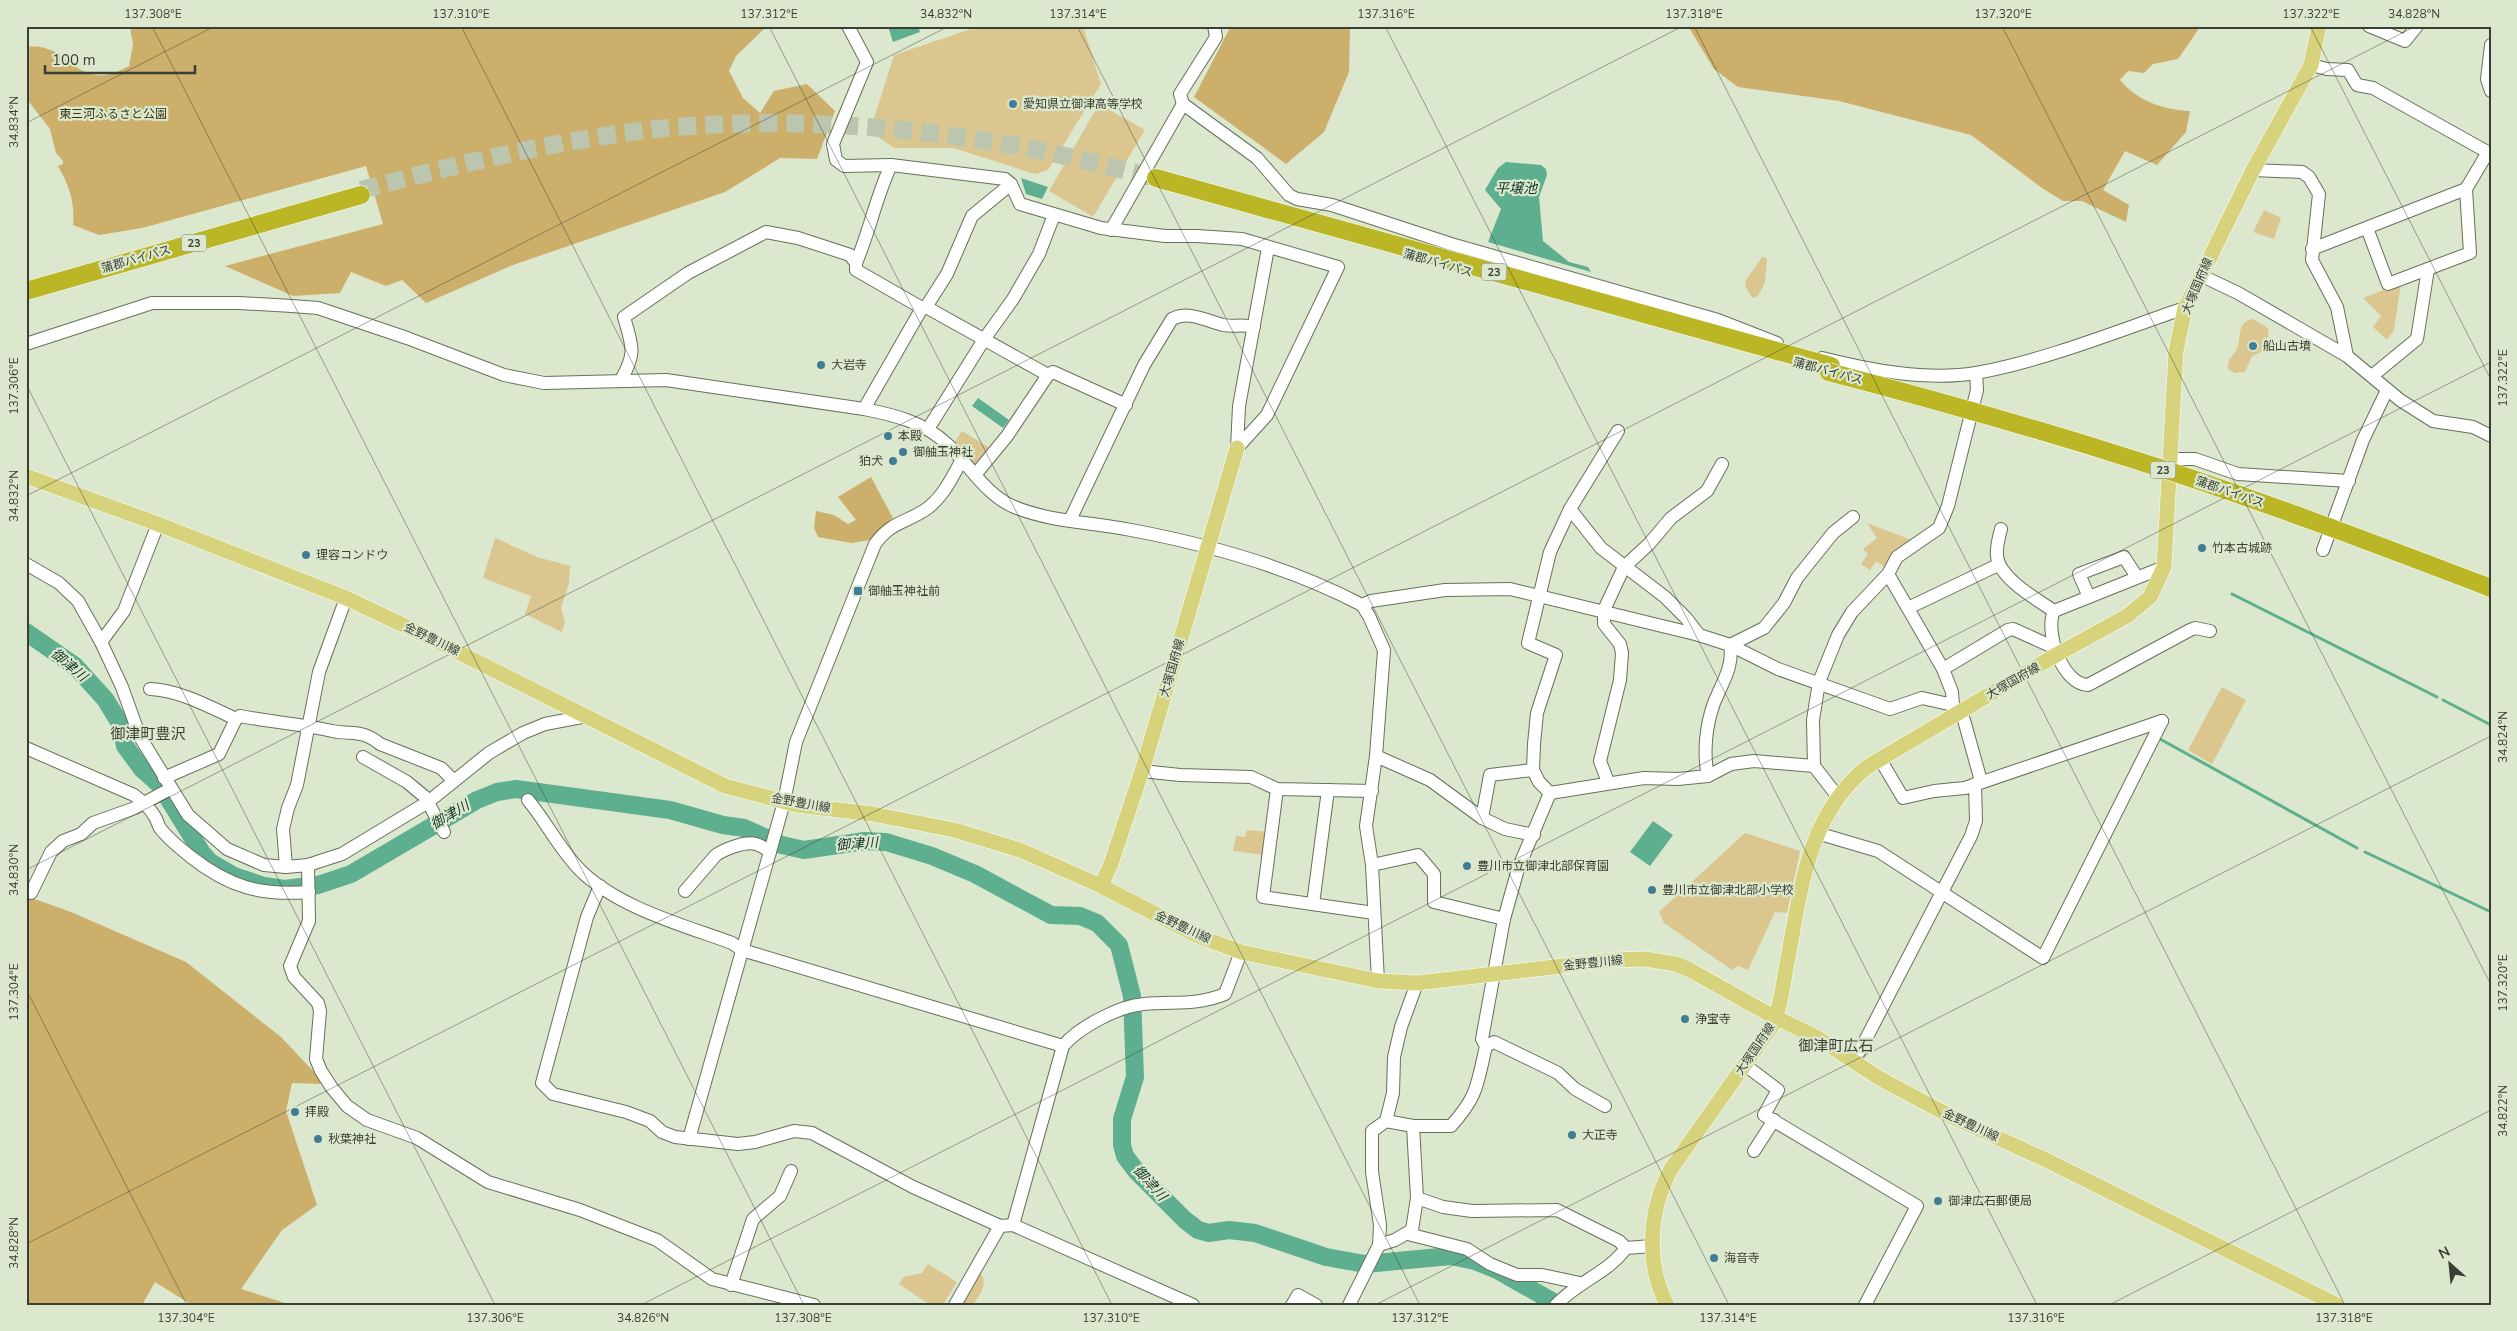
<svg xmlns="http://www.w3.org/2000/svg" width="2517" height="1331" font-family="'Nunito Sans','Noto Sans JP',sans-serif">
<rect width="100%" height="100%" fill="#dce8cd"/>
<g fill="#dcc690">
<path d="M980 26H1083L1101 84 1048 170 1035 174 953 148H894L870 131 894 55Z"/>
<path d="M1099 104 1145 130 1093 217 1049 191Z"/>
<path d="M2264 210 2281 218 2274 239 2253 232Z"/>
<path d="M1762 257H1766L1767 260 1765 282 1758 296 1754 298 1751 296 1745 286 1746 280Z"/>
<path d="M2401 283 2394 330 2387 340 2373 327 2381 316 2363 298Z"/>
<path d="M2253 319 2268 328 2269 343 2263 351 2252 356 2245 372 2235 373 2228 369C2227 359 2234 356 2237 348 2242 336 2236 322 2253 319Z"/>
<path d="M962 431 990 448 978 466H973L953 445Z"/>
<path d="M1867 523 1914 541 1886 568 1876 561 1870 570 1861 564 1868 554 1863 549 1877 538Z"/>
<path d="M495 538 537 557 570 566 569 583 561 608 565 622 562 632 525 614 531 596 483 578Z"/>
<path d="M2222 687 2246 700 2212 764 2188 750Z"/>
<path d="M1247 830 1267 832 1264 855 1233 851 1236 836 1245 837Z"/>
<path d="M1745 833 1800 851 1787 913 1775 912 1748 970 1738 966 1732 970 1664 923 1659 912Z"/>
<path d="M928 1264 957 1282 943 1305H930L899 1284 904 1277 922 1273Z"/>
<path d="M980 1273C989 1284 980 1294 973 1305H961Z"/>
</g>
<g fill="#cbaf6a">
<path d="M130 26H767L736 56 729 71 743 98 760 113 774 91 807 84 835 111 817 159 780 158 725 192 513 265 426 303 402 280 386 286 351 272 340 293 293 296 225 266 383 224 366 166 142 228 99 235 73 225C75 202 69 185 58 166L63 164V161L56 153 50 129 26 98V47C73 41 75 97 129 66L133 45Z"/>
<path d="M1231 26H1350L1349 72 1324 132 1286 164 1194 97Z"/>
<path d="M1688 26H2197L2198 30 2178 59 2153 64 2144 73 2128 71 2120 80C2137 101 2164 110 2190 111L2186 132 2157 165 2125 151 2103 190 2129 205 2126 222 2082 201H2063L2042 188 1971 135 1839 101 1738 87 1714 69Z"/>
<path d="M871 477 893 518 870 540 851 543 818 537 814 528 816 511 834 515 848 524 856 520 838 497Z"/>
<path d="M29 897 71 912 186 962 281 1037 316 1074 321 1084 292 1083 286 1111 317 1205 282 1230 241 1289 291 1305H192L155 1282 142 1305H26V906Z"/>
</g>
<g fill="#5daf8f">
<path d="M888 26H918L920 32 893 42Z"/>
<path d="M1506 162 1541 165 1546 169 1547 175 1539 197 1543 241 1569 262 1588 267 1591 272 1488 242 1501 209 1485 190 1498 168Z"/>
<path d="M1021 178 1048 187 1042 199 1026 194Z"/>
<path d="M978 398 1009 420 1003 428 972 406Z"/>
<path d="M1653 821 1673 835 1650 866 1630 852Z"/>
</g>
<g fill="none" stroke-linecap="round" stroke-linejoin="round">
<g stroke="#5daf8f" stroke-width="3">
<path d="M2232 594 2437 697"/>
<path d="M2443 700 2491 725"/>
<path d="M2160 739 2357 848"/>
<path d="M2365 852 2491 912"/>
</g>
<path stroke="#5daf8f" stroke-width="18" d="M26 632 75 666 105 699 121 725 125 746 142 769 160 785 202 853 210 862 234 876 264 886 284 889 318 885 351 874 477 800 497 792 516 789 670 810 723 825 744 828 782 845 804 850 865 841 886 842 932 856 975 874 1051 915 1080 916 1097 923 1119 945 1132 996 1135 1077 1122 1119V1145L1125 1156 1137 1172 1185 1220 1198 1230 1209 1233 1229 1230 1255 1233 1326 1257 1365 1264 1451 1256 1475 1261 1497 1270 1559 1305"/>
<path stroke="#bcc6ae" stroke-width="18" stroke-dasharray="18 9" stroke-linecap="butt" d="M361 190C455 165 550 142 647 130 771 115 915 126 1038 150 1078 158 1117 169 1156 178"/>
<defs>
<g id="minor">
<path d="M848 26 867 62 833 144 836 160 844 166 891 165 1005 179 1011 184 1020 204 1101 228 1165 236H1197L1242 239 1338 267 1267 415 1237 448"/>
<path d="M1214 26 1216 37 1180 94 1183 104 1257 158 1289 195 1297 199 1332 205 1451 244 1718 320 1777 343"/>
<path d="M2369 26 2405 41 2417 26"/>
<path d="M2491 45 2487 79 2491 91"/>
<path d="M2311 65 2327 69 2348 70 2357 85 2373 88 2491 154"/>
<path d="M2253 170 2302 172 2309 177 2319 194 2312 260 2337 307 2347 356"/>
<path d="M2367 228 2388 284 2470 253 2466 189"/>
<path d="M1111 230 1183 104"/>
<path d="M2312 249 2466 189 2488 152"/>
<path d="M856 263C870 230 876 197 891 165"/>
<path d="M2200 275 2238 293 2347 356 2400 400 2433 421 2473 427 2491 436"/>
<path d="M926 307 947 274 972 216 1011 184"/>
<path d="M26 344 152 303H239L292 306 318 308 407 338 504 375 544 383 666 380 864 409C894 415 924 422 947 444 969 464 984 493 1012 506 1049 522 1092 522 1131 530 1211 545 1290 567 1362 605L1371 601 1445 590 1510 589 1699 635 1730 645 1778 669 1890 709 1922 698 1953 705"/>
<path d="M1822 358C1870 370 1926 381 1976 373 2047 360 2117 331 2185 308"/>
<path d="M2372 376 2417 339 2428 269"/>
<path d="M621 380C637 352 632 346 624 317L688 273 766 232 798 238 850 255 856 263V270L922 308 926 307 1048 375"/>
<path d="M864 409 922 308"/>
<path d="M928 429 985 338 1013 299 1039 254 1054 215"/>
<path d="M1237 448 1239 406 1268 248"/>
<path d="M2170 459H2195L2238 474 2349 481"/>
<path d="M975 475 1007 436 1048 375 1053 372 1126 405"/>
<path d="M1570 509 1601 548 1665 597 1686 618 1699 635"/>
<path d="M1070 520 1144 365 1172 319C1189 310 1206 321 1223 325 1233 327 1243 324 1254 327"/>
<path d="M2001 529C1999 537 1996 547 1997 556 1999 578 2036 599 2054 611"/>
<path d="M2323 550 2363 440 2387 390"/>
<path d="M26 564 59 583 78 601 101 642 122 687 140 737 188 815 227 849 264 865 286 867 308 865 342 854 428 802 489 753 523 733 545 724 587 716"/>
<path d="M2164 567 2054 611C2044 632 2063 685 2088 685L2190 630 2195 628 2210 631"/>
<path d="M1888 574 1943 669 1952 692 1953 705 1964 720 1981 781"/>
<path d="M2089 597 2079 574 2124 557 2137 577"/>
<path d="M1362 605 1369 616 1384 650 1376 756 1366 826 1372 865 1378 981"/>
<path d="M1908 608 1998 565"/>
<path d="M101 642 124 611 158 524"/>
<path d="M1943 669 2008 630 2013 629 2053 647"/>
<path d="M150 689C179 690 210 707 236 719L240 716C271 722 302 724 332 731 352 735 362 729 380 744L441 768 454 781"/>
<path d="M26 748 134 795C142 801 150 808 155 817 157 820 158 825 160 828 168 839 180 848 191 857 229 887 261 896 309 892"/>
<path d="M1376 756 1430 780 1482 818 1505 829 1534 835"/>
<path d="M363 757 407 782 425 797 444 832"/>
<path d="M1880 759 1903 798 1934 791 1965 788 2162 721"/>
<path d="M1142 771 1180 775 1251 777 1277 789 1372 791"/>
<path d="M1708 776C1703 753 1706 725 1714 703 1722 683 1734 666 1730 645L1764 628 1784 603 1797 578 1833 533 1853 517"/>
<path d="M164 778 219 754 236 719"/>
<path d="M1608 782 1600 761 1620 680 1622 653 1620 644 1604 624V610L1624 567 1649 544 1671 518 1707 491 1722 464"/>
<path d="M1277 789 1263 897 1374 913"/>
<path d="M1550 793 1539 782 1533 770 1534 744 1537 713 1556 655 1528 643 1550 552 1570 509 1618 431"/>
<path d="M1838 797 1814 766 1813 720 1819 682 1838 635 1852 612 1888 574 1897 557 1939 528 1948 506 1977 390 1976 373"/>
<path d="M528 800C547 823 560 850 581 871 619 908 683 925 732 943L742 950 1063 1046"/>
<path d="M1482 818 1490 775 1533 770"/>
<path d="M1817 833 1878 851 2043 958 2162 721"/>
<path d="M308 865 309 921 290 966 294 977 318 1003 320 1011 316 1059 321 1071 332 1088 347 1106 367 1120 417 1138 488 1182 580 1210 657 1240 712 1279 814 1305"/>
<path d="M1372 865 1418 855 1434 874V902L1504 919"/>
<path d="M286 867 283 829 288 808 297 785 319 672 346 598"/>
<path d="M600 886 587 917 542 1083 553 1094 626 1112 650 1121 662 1132 675 1137 738 1144 755 1142 794 1131 812 1133 913 1187 1000 1226 1013 1225 1193 1305"/>
<path d="M26 891 31 893 51 852 63 841 81 834 93 823 135 808 170 789"/>
<path d="M685 891 716 855C725 849 745 841 756 844 760 845 766 849 770 852"/>
<path d="M1313 904 1328 790"/>
<path d="M1486 1046 1494 1042 1558 1073 1575 1089 1605 1106"/>
<path d="M1854 1062 1971 836 1976 821 1975 784"/>
<path d="M1745 1065 1778 1090 1764 1115 1917 1206 1865 1305"/>
<path d="M1386 1121 1413 1126H1451C1478 1096 1477 1085 1486 1046L1482 1039 1504 919 1518 869 1550 793 1644 778 1678 779 1708 776 1731 764 1754 761 1814 766"/>
<path d="M689 1139 784 802 796 742 875 544C891 522 905 523 925 510 943 498 952 477 962 460"/>
<path d="M1754 1151 1774 1120"/>
<path d="M1417 1198 1443 1207 1472 1211 1557 1210 1619 1241 1626 1248 1652 1246"/>
<path d="M1013 1225 1063 1046C1079 1027 1119 1006 1144 1004 1174 1001 1196 1006 1225 994L1241 952"/>
<path d="M1408 1234 1467 1249 1490 1264 1517 1275H1542L1580 1283"/>
<path d="M1379 1245 1395 1240 1412 1230 1417 1198 1413 1126"/>
<path d="M731 1285 753 1219 780 1196 791 1171"/>
<path d="M955 1305 1000 1226"/>
<path d="M1292 1305 1298 1295 1316 1305"/>
<path d="M1349 1305 1379 1245 1380 1225 1372 1172V1131L1386 1121 1393 1093 1394 1057 1401 1027 1417 983"/>
<path d="M1556 1305C1577 1282 1608 1273 1626 1248"/>
</g>
<g id="major">
<path d="M26 476 158 524 346 598 420 633 725 786 797 805 873 814 954 830 1020 850 1101 886 1198 936 1241 952 1378 981 1417 983 1613 960 1645 959 1676 964 1690 970 1765 1012 1818 1038 1879 1078 1950 1116 2046 1160 2337 1305"/>
<path d="M1101 886 1111 864 1142 771 1237 448"/>
<path d="M1667 1305C1645 1262 1649 1210 1671 1169L1772 1026C1781 1006 1783 985 1787 963 1801 891 1806 817 1867 767L2056 655 2127 616 2150 597 2164 567 2176 351 2185 308 2253 170 2311 65 2319 26"/>
</g>
<g id="highway">
<path d="M1156 178 1831 366"/>
<path d="M26 291 361 195"/>
</g>
</defs>
<use href="#minor" stroke="#66715a" stroke-width="14"/>
<use href="#major" stroke="#fff" stroke-width="16"/>
<use href="#highway" stroke="#fff" stroke-width="19"/>
<use href="#minor" stroke="#fff" stroke-width="12"/>
<use href="#major" stroke="#d6d37c" stroke-width="15"/>
<use href="#highway" stroke="#bab625" stroke-width="18"/>
<defs>
<path id="highway-bridge" d="M1829 372C1932 399 2034 428 2135 460 2255 498 2373 543 2491 588"/>
</defs>
<use href="#highway-bridge" stroke="#fff" stroke-width="19" stroke-linecap="butt"/>
<use href="#highway-bridge" stroke="#bab625" stroke-width="18"/>
</g>
<path fill="none" stroke="#3a3f34" stroke-width="1" stroke-opacity="0.45" d="M152 26 804 1305M461 26 1112 1305M769 26 1420 1305M1077 26 1729 1305M1385 26 2037 1305M1694 26 2345 1305M2002 26 2491 985M2310 26 2491 380M26 123 215 26M26 384 495 1305M26 496 949 26M26 870 1683 26M26 989 187 1305M26 1244 2416 26M641 1305 2491 362M1375 1305 2491 736M2109 1305 2491 1110"/>
<g fill="#407c93" stroke="#dce8cd" stroke-width="2">
<circle cx="1013" cy="104" r="5"/>
<circle cx="2253" cy="346" r="5"/>
<circle cx="821" cy="365" r="5"/>
<circle cx="888" cy="436" r="5"/>
<circle cx="903" cy="452" r="5"/>
<circle cx="893" cy="461" r="5"/>
<circle cx="2202" cy="548" r="5"/>
<circle cx="306" cy="555" r="5"/>
<rect x="853" y="586" width="10" height="10" rx="2.5"/>
<circle cx="1467" cy="866" r="5"/>
<circle cx="1652" cy="890" r="5"/>
<circle cx="1685" cy="1019" r="5"/>
<circle cx="295" cy="1112" r="5"/>
<circle cx="1572" cy="1135" r="5"/>
<circle cx="318" cy="1139" r="5"/>
<circle cx="1938" cy="1201" r="5"/>
<circle cx="1714" cy="1258" r="5"/>
</g>
<g text-anchor="middle" dominant-baseline="central" stroke-width="4.5" stroke-linejoin="round" paint-order="stroke">
<g fill="#dce8cd" stroke="#6b7262" stroke-width="1">
<rect x="181.5" y="234.5" width="25" height="17" rx="4"/>
<rect x="1481.5" y="263.5" width="25" height="17" rx="4"/>
<rect x="2150.5" y="461.5" width="25" height="17" rx="4"/>
</g>
<g font-size="11" font-weight="bold" fill="#3a3f34">
<text x="194" y="243">23</text>
<text x="1494" y="272">23</text>
<text x="2163" y="470">23</text>
</g>
<g font-size="12" fill="#3a3f34" stroke="#dce8cd" text-anchor="start">
<text x="1023" y="104">愛知県立御津高等学校</text>
<text x="2263" y="346">船山古墳</text>
<text x="831" y="365">大岩寺</text>
<text x="898" y="436">本殿</text>
<text x="913" y="452">御舳玉神社</text>
<text x="883" y="461" text-anchor="end">狛犬</text>
<text x="2212" y="548">竹本古城跡</text>
<text x="316" y="555">理容コンドウ</text>
<text x="868" y="591">御舳玉神社前</text>
<text x="1477" y="866">豊川市立御津北部保育園</text>
<text x="1662" y="890">豊川市立御津北部小学校</text>
<text x="1695" y="1019">浄宝寺</text>
<text x="305" y="1112">拝殿</text>
<text x="1582" y="1135">大正寺</text>
<text x="328" y="1139">秋葉神社</text>
<text x="1948" y="1201">御津広石郵便局</text>
<text x="1724" y="1258">海音寺</text>
</g>
<g font-size="12" fill="#3d3112" stroke="#dce8cd">
<text x="113" y="114">東三河ふるさと公園</text>
</g>
<g font-size="12" fill="#3a3f34" stroke="#dce8cd">
<text transform="translate(136 259) rotate(-16)">蒲郡バイパス</text>
<text transform="translate(1438 263) rotate(16)">蒲郡バイパス</text>
<text transform="translate(2197 286) rotate(-67)">大塚国府線</text>
<text transform="translate(1828 371) rotate(15)">蒲郡バイパス</text>
<text transform="translate(2230 492) rotate(19)">蒲郡バイパス</text>
<text transform="translate(432 639) rotate(26)">金野豊川線</text>
<text transform="translate(1172 668) rotate(-74)">大塚国府線</text>
<text transform="translate(2013 681) rotate(-30)">大塚国府線</text>
<text transform="translate(801 803) rotate(10)">金野豊川線</text>
<text transform="translate(1183 927) rotate(25)">金野豊川線</text>
<text transform="translate(1593 963) rotate(-6)">金野豊川線</text>
<text transform="translate(1755 1049) rotate(-56)">大塚国府線</text>
<text transform="translate(1971 1125) rotate(25)">金野豊川線</text>
</g>
<g font-size="14" font-style="italic" fill="#113629" stroke="#dce8cd">
<text x="1516" y="188">平壌池</text>
<text transform="translate(69 665) rotate(40)">御津川</text>
<text transform="translate(450 815) rotate(-31)">御津川</text>
<text transform="translate(857 844) rotate(-4)">御津川</text>
<text transform="translate(1150 1183) rotate(48)">御津川</text>
</g>
<g font-size="15" fill="#3a3f34" stroke="#dce8cd">
<text x="148" y="734">御津町豊沢</text>
<text x="1836" y="1046">御津町広石</text>
</g>
</g>
<rect width="2517" height="1331" fill="none" stroke="#dce8cd" stroke-width="55"/>
<g transform="translate(2450 1264) rotate(333)" stroke="#dce8cd" stroke-width="4" paint-order="stroke">
<path d="M0-4L9 19L0 12L-9 19Z" fill="#3a3f34"/>
<text y="-8" font-size="14" font-weight="bold" text-anchor="middle" fill="#3a3f34">N</text>
</g>
<path d="M45 65v8h150v-8" fill="none" stroke="#3a3f34" stroke-width="2.5"/>
<text x="52" y="65" font-size="15" fill="#3a3f34" stroke="#dce8cd" stroke-width="4" paint-order="stroke">100 m</text>
<rect x="28" y="28" width="2462" height="1276" fill="none" stroke="#3a3f34" stroke-width="2"/>
<g font-size="12" text-anchor="middle" fill="#3a3f34">
<text x="153" y="18">137.308°E</text>
<text x="461" y="18">137.310°E</text>
<text x="769" y="18">137.312°E</text>
<text x="946" y="18">34.832°N</text>
<text x="1078" y="18">137.314°E</text>
<text x="1386" y="18">137.316°E</text>
<text x="1694" y="18">137.318°E</text>
<text x="2003" y="18">137.320°E</text>
<text x="2311" y="18">137.322°E</text>
<text x="2414" y="18">34.828°N</text>
<text transform="translate(14 122) rotate(-90)" y="4">34.834°N</text>
<text transform="translate(2503 378) rotate(-90)" y="4">137.322°E</text>
<text transform="translate(14 386) rotate(-90)" y="4">137.306°E</text>
<text transform="translate(14 496) rotate(-90)" y="4">34.832°N</text>
<text transform="translate(2503 737) rotate(-90)" y="4">34.824°N</text>
<text transform="translate(14 870) rotate(-90)" y="4">34.830°N</text>
<text transform="translate(2503 983) rotate(-90)" y="4">137.320°E</text>
<text transform="translate(14 992) rotate(-90)" y="4">137.304°E</text>
<text transform="translate(2503 1111) rotate(-90)" y="4">34.822°N</text>
<text transform="translate(14 1243) rotate(-90)" y="4">34.828°N</text>
<text x="186" y="1322">137.304°E</text>
<text x="495" y="1322">137.306°E</text>
<text x="643" y="1322">34.826°N</text>
<text x="803" y="1322">137.308°E</text>
<text x="1111" y="1322">137.310°E</text>
<text x="1420" y="1322">137.312°E</text>
<text x="1728" y="1322">137.314°E</text>
<text x="2036" y="1322">137.316°E</text>
<text x="2344" y="1322">137.318°E</text>
</g>
</svg>
